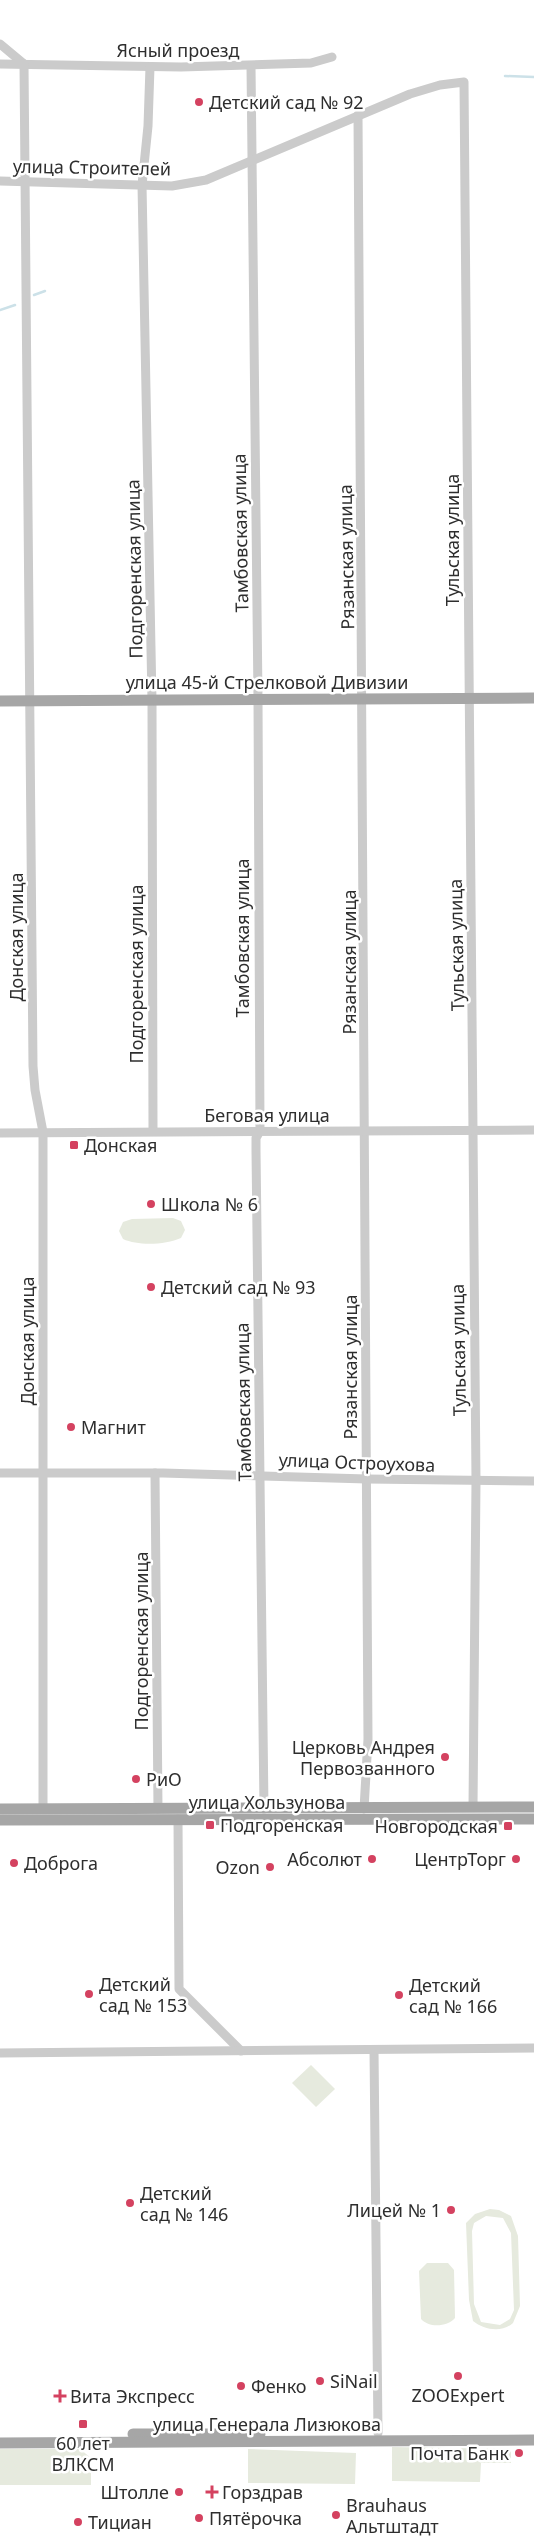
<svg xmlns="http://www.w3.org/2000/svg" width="534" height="2545" font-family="'Noto Sans',sans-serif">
<rect width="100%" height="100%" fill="#fff"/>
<g fill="#e6eade" fill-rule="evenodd">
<path d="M173 1218 181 1221 185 1230 181 1238C165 1245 138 1246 123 1239L119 1231 123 1222 132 1219Z"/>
<path d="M311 2065 335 2089 316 2107 292 2083Z"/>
<path d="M490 2209 499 2210 511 2216 518 2236 520 2306 513 2323C502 2333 484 2330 473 2321L469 2300 466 2223 475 2214ZM486 2216 503 2218 511 2233 514 2310 510 2319 500 2325 481 2322 474 2304 472 2231 474 2223Z"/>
<path d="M427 2263H448L454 2270 455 2318C447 2327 429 2328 421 2319L419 2271Z"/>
<path d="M392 2447 511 2449V2463H481L480 2482 392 2481Z"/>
<path d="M0 2449H80L91 2458V2485H0Z"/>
<path d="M248 2449 356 2453 355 2484 248 2483Z"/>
</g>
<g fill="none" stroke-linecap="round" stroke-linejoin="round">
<g stroke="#cce1e8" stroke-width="2.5">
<path d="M505 76 534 77"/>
<path d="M34 295 45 291"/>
<path d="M0 310 15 305"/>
</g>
<g stroke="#cbcbcb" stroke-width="9">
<path d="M0 44 24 64"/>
<path d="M0 64 181 67 311 63 332 57"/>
<path d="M24 64 33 1066 35 1090 43 1132V1809"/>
<path d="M251 66 258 699 260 1131 256 1138V1151L264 1809"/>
<path d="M150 67 148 126 142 185 152 700 153 1131"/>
<path d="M358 115 368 1739 364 1809"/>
<path d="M0 181 172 186 206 180 410 94 440 85 464 82 476 1481 473 1807"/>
<path d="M0 1133 534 1130"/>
<path d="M0 1473H163L367 1479 534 1481"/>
<path d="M155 1473 158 1809"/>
<path d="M178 1819 179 1989 241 2051"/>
<path d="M374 2050 378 2433"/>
<path d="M0 2053 534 2048"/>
</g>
<g stroke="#a6a6a6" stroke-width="11">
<path d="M0 701 534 698"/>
<path d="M0 1809 534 1807"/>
<path d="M0 1820 534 1819"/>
<path d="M133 2434H260"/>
<path d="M0 2443 534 2440"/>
</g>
</g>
<g fill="#d44260" stroke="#fff" stroke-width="2">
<circle cx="199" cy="102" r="5"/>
<rect x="69" y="1140" width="10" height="10" rx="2.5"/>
<circle cx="151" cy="1204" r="5"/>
<circle cx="151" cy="1287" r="5"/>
<circle cx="71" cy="1427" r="5"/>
<circle cx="445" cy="1757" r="5"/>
<circle cx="136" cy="1779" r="5"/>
<rect x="205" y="1820" width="10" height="10" rx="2.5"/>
<rect x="503" y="1821" width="10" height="10" rx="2.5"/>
<circle cx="372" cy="1859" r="5"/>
<circle cx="516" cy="1859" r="5"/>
<circle cx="14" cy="1863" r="5"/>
<circle cx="270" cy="1867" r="5"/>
<circle cx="89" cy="1994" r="5"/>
<circle cx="399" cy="1995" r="5"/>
<circle cx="130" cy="2203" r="5"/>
<circle cx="451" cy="2210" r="5"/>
<circle cx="458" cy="2376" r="5"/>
<circle cx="320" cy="2381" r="5"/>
<circle cx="241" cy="2386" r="5"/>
<path d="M57.5 2388.5h5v5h5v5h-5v5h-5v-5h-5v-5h5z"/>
<rect x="78" y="2419" width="10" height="10" rx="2.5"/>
<circle cx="519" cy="2453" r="5"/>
<circle cx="179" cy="2492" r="5"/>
<path d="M209.5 2484.5h5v5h5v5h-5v5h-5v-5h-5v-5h5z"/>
<circle cx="336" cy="2515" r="5"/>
<circle cx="199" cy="2518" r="5"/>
<circle cx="78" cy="2522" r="5"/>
</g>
<g text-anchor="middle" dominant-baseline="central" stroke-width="5" stroke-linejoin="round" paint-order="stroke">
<g font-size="18" fill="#2e2e2e" stroke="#fff">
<text x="178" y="50">Ясный проезд</text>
<text transform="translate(92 167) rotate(1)">улица Строителей</text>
<text transform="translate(240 533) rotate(-91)">Тамбовская улица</text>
<text transform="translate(452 540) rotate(-90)">Тульская улица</text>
<text transform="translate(346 557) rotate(-91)">Рязанская улица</text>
<text transform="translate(134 569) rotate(-91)">Подгоренская улица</text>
<text x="267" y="682">улица 45-й Стрелковой Дивизии</text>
<text transform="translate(16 937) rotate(-90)">Донская улица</text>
<text transform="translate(242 938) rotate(-90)">Тамбовская улица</text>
<text transform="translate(456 945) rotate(-91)">Тульская улица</text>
<text transform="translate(349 962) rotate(-90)">Рязанская улица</text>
<text transform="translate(136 974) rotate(-90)">Подгоренская улица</text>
<text x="267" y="1115">Беговая улица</text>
<text transform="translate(27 1341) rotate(-90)">Донская улица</text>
<text transform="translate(458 1350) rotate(-91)">Тульская улица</text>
<text transform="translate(350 1367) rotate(-90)">Рязанская улица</text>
<text transform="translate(243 1402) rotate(-91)">Тамбовская улица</text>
<text transform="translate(357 1462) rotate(2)">улица Остроухова</text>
<text transform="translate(141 1641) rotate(-90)">Подгоренская улица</text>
<text x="267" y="1802">улица Хользунова</text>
<text x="267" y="2424">улица Генерала Лизюкова</text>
</g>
<g font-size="18" fill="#2e2e2e" stroke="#fff" text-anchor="start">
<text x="209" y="102">Детский сад № 92</text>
<text x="84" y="1145">Донская</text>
<text x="161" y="1204">Школа № 6</text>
<text x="161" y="1287">Детский сад № 93</text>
<text x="81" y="1427">Магнит</text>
<text x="435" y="1747" text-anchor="end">Церковь Андрея<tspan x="435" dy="21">Первозванного</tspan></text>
<text x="146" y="1779">РиО</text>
<text x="220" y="1825">Подгоренская</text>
<text x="498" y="1826" text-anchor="end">Новгородская</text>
<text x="362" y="1859" text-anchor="end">Абсолют</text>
<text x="506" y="1859" text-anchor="end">ЦентрТорг</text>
<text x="24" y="1863">Доброга</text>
<text x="260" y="1867" text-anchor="end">Ozon</text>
<text x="99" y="1984">Детский<tspan x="99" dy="21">сад № 153</tspan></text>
<text x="409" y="1985">Детский<tspan x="409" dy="21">сад № 166</tspan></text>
<text x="140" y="2193">Детский<tspan x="140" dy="21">сад № 146</tspan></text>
<text x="441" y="2210" text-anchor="end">Лицей № 1</text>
<text x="330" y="2381">SiNail</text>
<text x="251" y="2386">Фенко</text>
<text x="458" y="2395" text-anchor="middle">ZOOExpert</text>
<text x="70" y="2396">Вита Экспресс</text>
<text x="83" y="2443" text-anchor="middle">60 лет<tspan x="83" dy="21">ВЛКСМ</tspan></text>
<text x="509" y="2453" text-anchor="end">Почта Банк</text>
<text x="169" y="2492" text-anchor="end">Штолле</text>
<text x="222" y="2492">Горздрав</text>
<text x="346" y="2505">Вrauhaus<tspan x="346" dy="21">Альтштадт</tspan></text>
<text x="209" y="2518">Пятёрочка</text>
<text x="88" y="2522">Тициан</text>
</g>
</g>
</svg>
